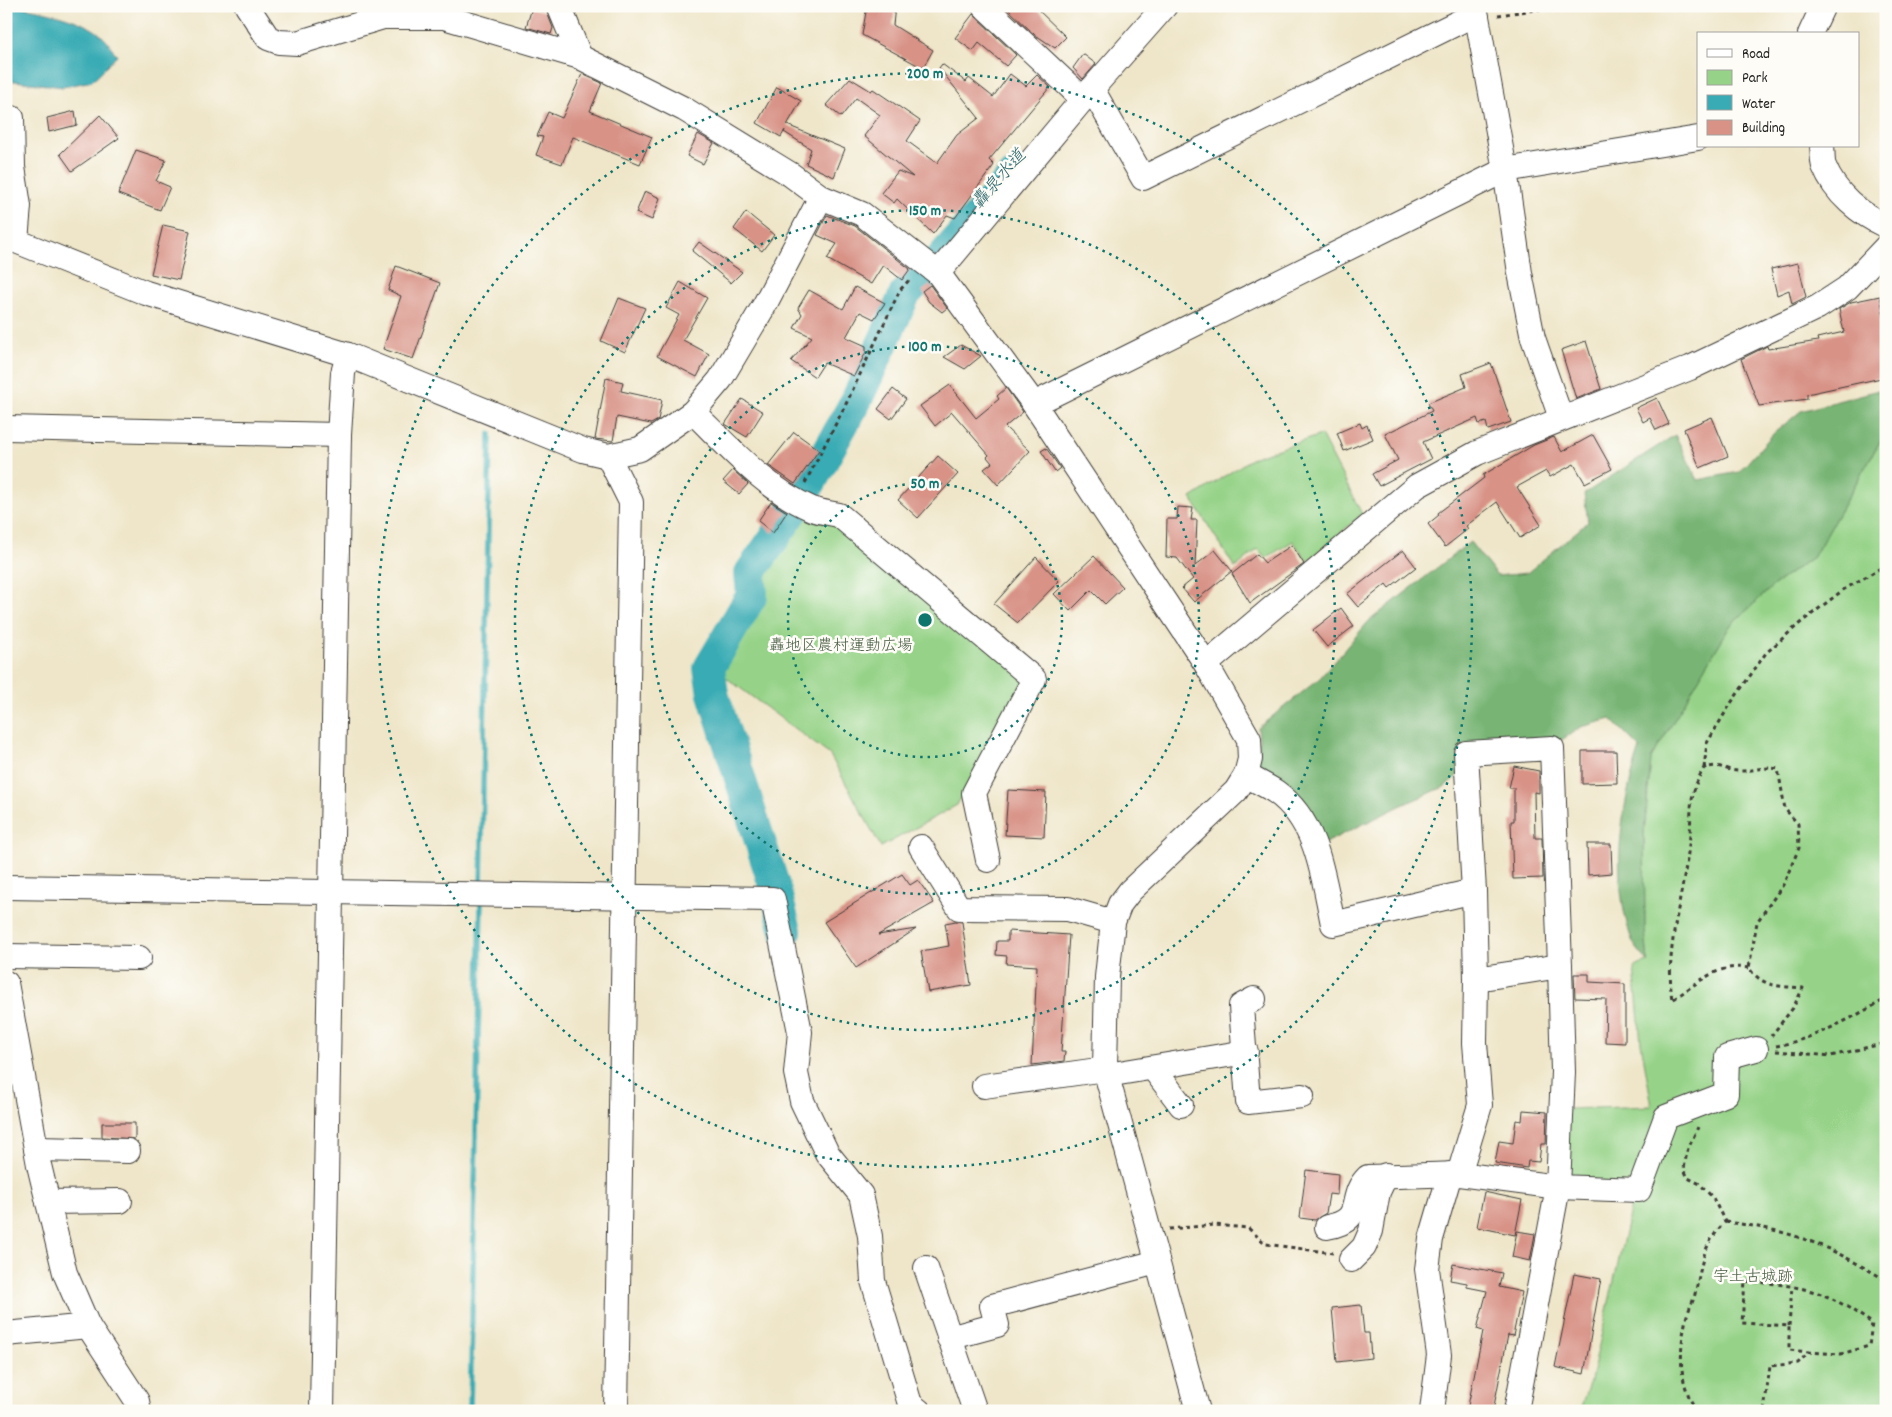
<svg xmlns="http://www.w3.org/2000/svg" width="1892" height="1417" font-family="Dekko,'Klee One',sans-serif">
<rect width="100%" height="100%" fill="#fdfcf7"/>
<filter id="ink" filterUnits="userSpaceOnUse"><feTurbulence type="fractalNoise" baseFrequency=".02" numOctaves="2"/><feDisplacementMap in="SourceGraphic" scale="10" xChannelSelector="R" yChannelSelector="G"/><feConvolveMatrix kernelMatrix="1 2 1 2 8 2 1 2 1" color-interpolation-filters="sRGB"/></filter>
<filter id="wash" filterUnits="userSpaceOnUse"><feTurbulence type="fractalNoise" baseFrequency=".0096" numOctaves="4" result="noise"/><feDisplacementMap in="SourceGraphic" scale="20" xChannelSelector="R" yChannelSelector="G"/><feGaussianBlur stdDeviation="1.12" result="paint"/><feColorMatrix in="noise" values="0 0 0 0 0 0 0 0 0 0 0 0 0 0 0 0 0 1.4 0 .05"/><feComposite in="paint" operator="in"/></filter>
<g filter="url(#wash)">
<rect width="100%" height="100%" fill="#efe6c9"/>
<g fill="#96d388" stroke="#597852">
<path d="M1886 431V1411H1580L1593 1371 1633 1198 1563 1189 1568 1109 1652 1106 1641 1043 1634 967 1648 962 1645 931 1644 833 1651 759 1730 626 1774 585 1814 556Z"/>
<path d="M1321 435 1362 514 1308 561 1293 541 1266 558 1258 549 1235 568 1191 498 1254 457Z"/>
<path d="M802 508 835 518 1026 680 957 805 881 847 830 755 716 670 764 586 754 576Z"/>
</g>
<path fill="#78b574" stroke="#4a6848" d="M1886 388V431L1814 556 1774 585 1730 626 1651 759 1644 833 1645 931 1648 962C1643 955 1635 948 1632 940 1610 879 1620 808 1640 748L1611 719 1581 727 1557 743 1462 748V772L1444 787 1400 806 1321 845 1256 773 1260 751 1258 728 1320 678 1369 621 1470 542 1497 576 1527 573 1588 522 1584 494 1675 435 1698 480 1739 472 1774 433 1801 411Z"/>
<path fill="#39abb4" stroke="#2a6468" d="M6 6C30 6 87 19 103 37 109 42 113 50 117 56L92 81 63 87 6 80Z"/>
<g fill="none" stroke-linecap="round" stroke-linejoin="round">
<g stroke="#39abb4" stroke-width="5.5">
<path d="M481 889 490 434"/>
<path d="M470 1411 481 901"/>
</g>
<path stroke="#39abb4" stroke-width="19" d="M931 260 1008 172"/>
<path stroke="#39abb4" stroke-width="32" d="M786 931 774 885 713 694 709 668 752 595 750 573 802 498 857 399 905 294 923 275"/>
</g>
<g id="blocks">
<g fill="#d89286">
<path d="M867 6H895L893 25 933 50 923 68 862 35Z"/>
<path d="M1010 6H1034L1066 37 1055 48 1034 34 1008 9Z"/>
<path d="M532 8 547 12 553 28 551 34 526 27Z"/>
<path d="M973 14 1016 55 1006 66 979 43 973 51 955 38Z"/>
<path d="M1083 54 1096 64 1083 79 1073 68Z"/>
<path d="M942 64 966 82 969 78 993 97 1010 74 1026 86 1037 75 1050 87 989 160 994 165 955 218 947 215 933 234 897 199 894 203 881 193 898 171 913 177 864 136 880 115 856 98 841 117 826 105 850 78 871 91 873 89 920 121 907 141 937 163 957 135 979 118 939 68Z"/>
<path d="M582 74 602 83 590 111 652 137 640 164 573 137 562 164 536 155 543 137 537 136 548 112 562 118Z"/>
<path d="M777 87 801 101 787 125 845 149 834 177 806 164 811 149 784 132 785 130 781 137 757 123Z"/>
<path d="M75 111 77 125 49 132 47 118Z"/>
<path d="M100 115 119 138 72 171 60 154Z"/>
<path d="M698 134 714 143 703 164 687 156Z"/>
<path d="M136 150 166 160 156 181 170 187 160 210 118 194Z"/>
<path d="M645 191 660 198 652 220 636 213Z"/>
<path d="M746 212 774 235 762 251 734 229Z"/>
<path d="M827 215 855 226 910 269 902 280 883 265 871 284 827 259 837 244 817 235Z"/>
<path d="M163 225 190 231 179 280 151 274Z"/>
<path d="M699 242 742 272 731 283 692 251Z"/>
<path d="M1798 263 1806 297 1792 304 1789 290 1777 295 1771 269Z"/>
<path d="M396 266 440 283 413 359 383 349 401 296 388 290Z"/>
<path d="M680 282 707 298 683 340 709 354 697 377 657 356 679 315 666 308Z"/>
<path d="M930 285 947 308 942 312 929 302 922 291Z"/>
<path d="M855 287 885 303 874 319 860 312 846 337 866 346V352L854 376 824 363 815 377 791 361 812 337 794 328 802 314 798 308 809 290 843 309Z"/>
<path d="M1880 296 1886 326V377L1807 394V399L1759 406 1741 359 1767 346 1768 349 1818 341 1817 338 1844 332 1839 309 1851 302Z"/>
<path d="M619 298 645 308 625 352 601 341Z"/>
<path d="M1586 341 1601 389 1576 399 1561 350Z"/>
<path d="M961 345 981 356 965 369 944 357Z"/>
<path d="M1491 363 1511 422 1488 430 1486 422 1479 424 1477 418 1423 442 1431 459 1379 486 1372 474 1398 460 1385 434 1432 411 1428 403 1466 387 1462 374Z"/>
<path d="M606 378 623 382 621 391 662 400 658 420 651 424 617 417 613 441 595 439Z"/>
<path d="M950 385 976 418 999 399 997 396 1006 388 1023 412 1005 427 1030 451 998 485 984 469 992 463 987 457 989 455 952 412 935 426 920 406Z"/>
<path d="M893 389 906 399 891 419 878 409Z"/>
<path d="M1657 398 1669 424 1656 430 1650 418 1643 422 1636 408Z"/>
<path d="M742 399 763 412 747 437 725 424Z"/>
<path d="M1712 417 1728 456 1700 468 1684 429Z"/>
<path d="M1360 423 1362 428 1367 425 1373 439 1344 451 1337 433Z"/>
<path d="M794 432 819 450 795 484 768 465Z"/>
<path d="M1593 435 1612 469 1585 483 1574 464 1550 477 1546 471 1517 487 1541 525 1520 538 1497 502 1466 526 1468 529 1445 547 1428 524 1439 515 1438 513 1484 478 1483 475 1534 445 1554 437 1562 452Z"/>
<path d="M1046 448 1060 468 1055 472 1041 451Z"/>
<path d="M938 456 958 474 918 518 898 500Z"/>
<path d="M733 470 748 484 739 494 723 481Z"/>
<path d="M771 502 787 512 773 533 758 521Z"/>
<path d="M1178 507 1193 508 1191 520H1197L1195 566 1215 550 1232 571 1194 602 1182 588 1193 579 1177 558 1166 557 1167 519H1177Z"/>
<path d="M1292 545 1304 564 1250 603 1232 574 1257 554 1265 563Z"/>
<path d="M1403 550 1416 567 1389 588 1386 584 1358 607 1347 594Z"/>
<path d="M1094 556 1123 587 1105 604 1091 590 1070 611 1054 594Z"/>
<path d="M1036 557 1059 581 1018 623 994 604Z"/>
<path d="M1341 608 1354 626 1327 647 1313 630Z"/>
<path d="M1582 751H1616L1617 783 1582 784Z"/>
<path d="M1514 766 1539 771V793L1534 792 1535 838H1542L1543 878 1513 879 1511 821H1514V788H1509Z"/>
<path d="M1008 790 1046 792 1044 837 1005 835Z"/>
<path d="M1587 844H1611L1612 873 1588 875Z"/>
<path d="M902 874 910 885 918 880 934 903 878 935 916 929 856 968 824 922Z"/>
<path d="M956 921 962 922 971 985 928 992 921 951 949 946 945 923Z"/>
<path d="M1008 931 1069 935 1061 1052H1065L1064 1061 1032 1065 1037 966 1006 964 1007 956 996 955 997 941H1008Z"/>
<path d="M1574 974H1589V982L1625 984V1043L1605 1042 1606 999 1575 998Z"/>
<path d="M1523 1110 1547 1112 1546 1144H1541L1539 1162 1528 1161 1527 1168 1495 1163 1499 1141 1513 1143 1516 1120 1522 1121Z"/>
<path d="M102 1123H135V1139L102 1137Z"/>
<path d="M1306 1170 1338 1174 1337 1195 1329 1194 1326 1213 1315 1220 1300 1218Z"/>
<path d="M1484 1192 1522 1200 1515 1235 1477 1227Z"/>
<path d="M1517 1231 1535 1234 1530 1261 1512 1257Z"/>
<path d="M1453 1264 1502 1273 1499 1287 1522 1292 1513 1336 1508 1335 1493 1411H1467L1483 1331 1477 1329 1487 1291 1467 1287V1283L1450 1280Z"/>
<path d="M1574 1274 1601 1279 1584 1374 1555 1367Z"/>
<path d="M1361 1305 1364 1333H1369L1371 1358 1337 1362 1332 1308Z"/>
</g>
</g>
</g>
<g filter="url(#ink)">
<use href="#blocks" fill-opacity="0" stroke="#3c3a36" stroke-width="1"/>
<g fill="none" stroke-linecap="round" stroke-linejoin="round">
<defs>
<g id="minor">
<path d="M247 6 268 38 279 42 297 43 383 17H444L580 57 684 109 790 174 821 197 862 214 925 263 938 273 1034 404 1206 664 1249 739 1250 759 1246 775 1236 791 1130 891 1120 904 1113 922 1107 977 1105 1069 1198 1411"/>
<path d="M559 6 580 57"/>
<path d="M984 6 1083 99"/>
<path d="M1475 6 1505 170 1520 273 1533 338 1561 418"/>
<path d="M1810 34 1823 6"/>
<path d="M1092 89 1143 178 1463 20 1477 18"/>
<path d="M12 118 13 167 19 206 16 241"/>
<path d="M1822 146C1823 152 1822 161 1824 166 1835 194 1860 214 1886 226"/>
<path d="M16 241 146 293 348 355 583 450 608 456 640 449 693 412 720 380 764 306 821 197"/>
<path d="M938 273 1083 99 1165 6"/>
<path d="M1034 404 1505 170 1698 138"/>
<path d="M693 412C729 447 765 489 812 509 820 512 830 513 839 515L1034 679 974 793 988 860"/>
<path d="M6 428 339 435"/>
<path d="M608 456 631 502 616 1411"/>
<path d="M1206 664 1417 486 1477 453 1690 368 1818 307 1847 288 1886 247"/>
<path d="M1246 775C1256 781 1267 786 1276 792 1318 822 1323 877 1333 924L1474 891 1476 979 1560 966 1563 1072 1558 1187 1516 1411"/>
<path d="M921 847 959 908 1068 909 1113 922"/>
<path d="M6 887 773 899 800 1032 796 1073 802 1101 827 1153 861 1195 870 1236 873 1281 910 1404 919 1411"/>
<path d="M1474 891 1466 753 1552 748 1560 966"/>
<path d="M6 956 139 958"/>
<path d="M1476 979 1475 1043 1480 1105 1459 1174 1558 1187 1639 1190 1666 1117 1726 1094 1727 1057 1756 1049"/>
<path d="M6 983 39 1165 65 1273 88 1326 137 1401 139 1411"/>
<path d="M1254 999 1241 1006 1248 1102 1302 1096"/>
<path d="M1153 1068 1181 1105"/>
<path d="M1107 1075 1246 1052"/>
<path d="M984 1086 1105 1069"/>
<path d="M36 1149 128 1151"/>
<path d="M48 1202 120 1201"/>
<path d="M1327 1227C1367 1220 1346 1198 1368 1177L1459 1174"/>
<path d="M1351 1260 1364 1247 1371 1231 1378 1192 1386 1175"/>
<path d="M926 1268 975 1411"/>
<path d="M6 1334 88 1326"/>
<path d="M949 1338 997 1325 992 1306 1157 1262"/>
<path d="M322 1411 339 435 343 373 348 355"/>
<path d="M1432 1411 1439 1355 1427 1269 1431 1239 1450 1174"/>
</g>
</defs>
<use href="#minor" stroke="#3c3a36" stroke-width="26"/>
<g stroke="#3c3a36" stroke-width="3" stroke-dasharray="4 4" stroke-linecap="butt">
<path d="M1498 15 1564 6"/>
<path d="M805 483 845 406 900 290 911 278"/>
<path d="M1704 768 1707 743 1731 703 1766 653 1799 624 1843 590 1886 565"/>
<path d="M1749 968C1716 963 1699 983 1672 1000 1665 947 1683 897 1689 845 1693 812 1686 799 1704 768 1723 763 1724 771 1739 771 1753 771 1764 766 1778 769L1785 809 1798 824 1799 848 1783 885 1757 922 1749 968C1763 988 1780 986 1803 988L1793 1008 1771 1036"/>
<path d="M1776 1046C1815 1039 1851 1018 1886 999"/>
<path d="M1776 1051 1831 1056 1886 1043"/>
<path d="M1725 1222C1776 1228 1811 1238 1856 1263 1866 1269 1877 1274 1886 1281"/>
<path d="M1169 1229 1214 1225 1248 1228 1266 1244 1333 1253"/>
<path d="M1789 1326 1792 1286"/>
<path d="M1697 1411C1678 1383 1679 1351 1686 1319 1688 1310 1693 1303 1695 1294 1703 1262 1701 1247 1725 1222L1713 1198 1700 1184 1688 1178 1684 1169 1687 1151 1698 1127"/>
<path d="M1764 1411 1770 1366 1798 1363 1809 1352 1841 1354 1869 1346 1872 1323C1855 1312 1837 1299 1818 1293 1794 1285 1769 1283 1745 1281L1742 1323 1789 1326V1350L1809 1352"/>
</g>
<use href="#minor" stroke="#fff" stroke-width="24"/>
</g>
</g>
<g fill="none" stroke="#0f766e" stroke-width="2.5" stroke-dasharray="2.5 5">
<circle cx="925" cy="620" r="137"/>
<circle cx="925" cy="620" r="274"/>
<circle cx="925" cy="620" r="410"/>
<circle cx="925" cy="620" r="547"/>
</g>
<g text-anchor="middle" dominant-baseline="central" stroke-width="5" stroke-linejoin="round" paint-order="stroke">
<g font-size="16" fill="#475c42" stroke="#fdfcf7">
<text x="841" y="646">轟地区農村運動広場</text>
<text x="1753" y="1277">宇土古城跡</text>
</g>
<g font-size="18" font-style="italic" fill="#2a6468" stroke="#fdfcf7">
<text transform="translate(1000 180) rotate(-49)">轟泉水道</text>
</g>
</g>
<circle cx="925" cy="620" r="8" fill="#0f766e" stroke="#fdfcf7" stroke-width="2.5"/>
<g font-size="15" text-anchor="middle" font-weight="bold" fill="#0f766e" stroke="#fdfcf7" stroke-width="5" stroke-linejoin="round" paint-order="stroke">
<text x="925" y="78">200 m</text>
<text x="925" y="215">150 m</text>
<text x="925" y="351">100 m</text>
<text x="925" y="488">50 m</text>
</g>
<rect width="1892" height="1417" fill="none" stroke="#fdfcf7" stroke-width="25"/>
<rect x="1697" y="32" width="162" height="115" fill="#fdfcf7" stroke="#a3a29f"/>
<rect x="1707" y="49" width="25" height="8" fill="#ffffff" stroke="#a3a29f"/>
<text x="1742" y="58" font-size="15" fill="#1c1c1c">Road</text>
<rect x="1707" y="70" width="25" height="15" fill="#96d388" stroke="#a3a29f"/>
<text x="1742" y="82" font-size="15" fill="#1c1c1c">Park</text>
<rect x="1707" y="95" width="25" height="15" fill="#39abb4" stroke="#a3a29f"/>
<text x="1742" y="108" font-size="15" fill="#1c1c1c">Water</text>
<rect x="1707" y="120" width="25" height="15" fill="#d89286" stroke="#a3a29f"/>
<text x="1742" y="132" font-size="15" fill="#1c1c1c">Building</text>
</svg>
